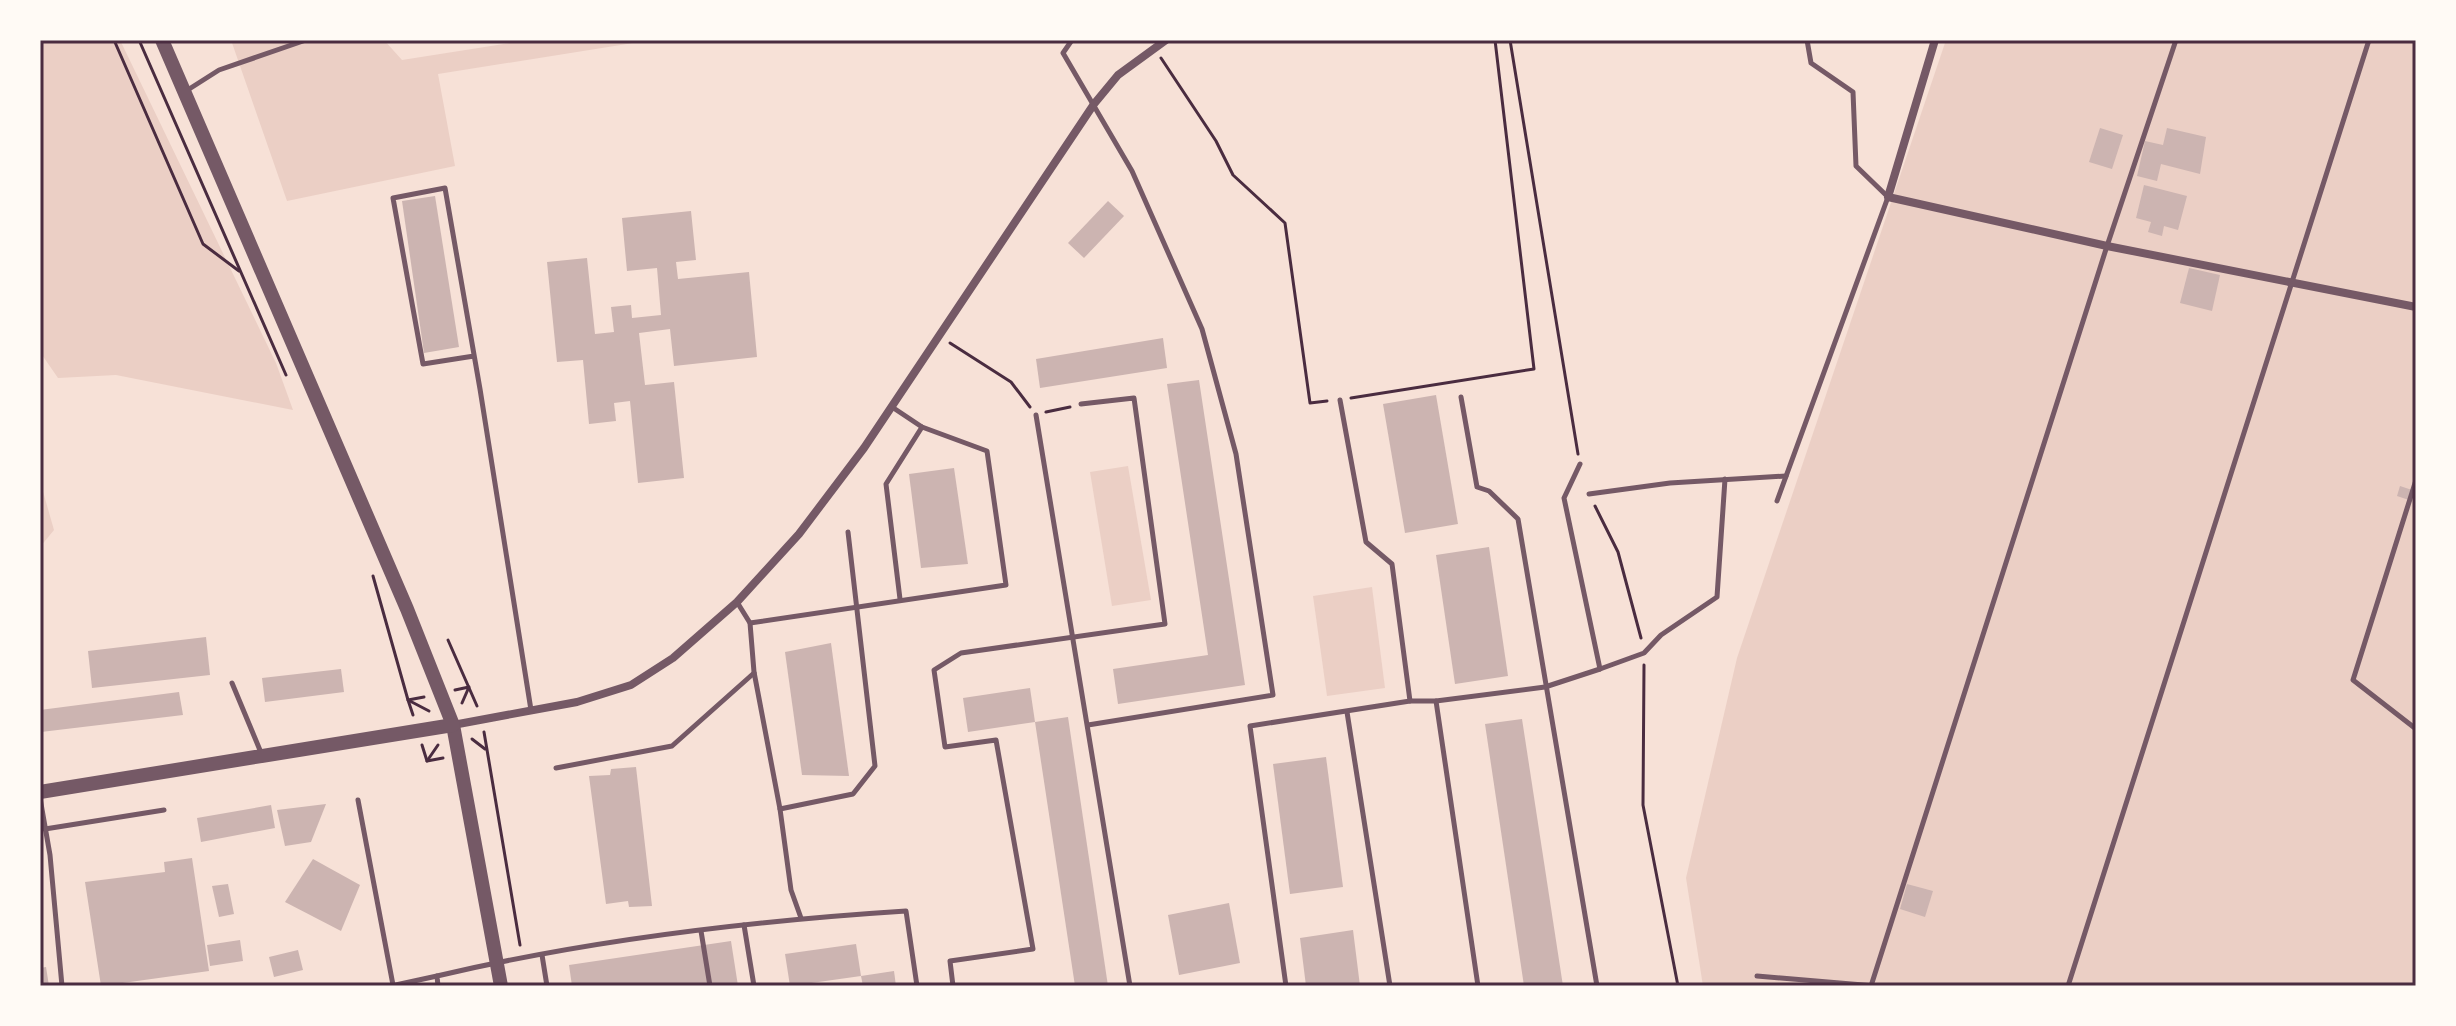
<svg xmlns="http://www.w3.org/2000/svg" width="2456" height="1026" font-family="Merriweather,serif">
<rect width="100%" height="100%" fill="#f7e1d7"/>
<g fill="#ebcfc5">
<path d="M40 40H120L276 363 293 410 116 375 58 378 40 352Z"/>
<path d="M231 40H384L402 60 529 40H652L438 74 455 166 287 201Z"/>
<path d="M1946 40H2416V986H1703L1686 878 1737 658Z"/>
<path d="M1128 466 1151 600 1112 606 1090 472Z"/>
<path d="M40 481 54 530 40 547Z"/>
<path d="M1372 587 1385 688 1327 696 1313 596Z"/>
</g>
<g fill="#ccb4b1">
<path d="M2100 128 2123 135 2112 169 2089 162Z"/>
<path d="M2167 128 2206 137 2200 174 2161 164 2157 181 2137 176 2145 141 2163 145Z"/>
<path d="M2144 185 2187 196 2178 230 2164 226 2162 236 2148 232 2151 222 2136 218Z"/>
<path d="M435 196 459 347 424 353 402 201Z"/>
<path d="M1108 201 1124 216 1084 258 1068 243Z"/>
<path d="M691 211 696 260 676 262 678 279 749 272 757 357 674 366 670 329 639 333 645 385 674 382 684 478 638 483 630 401 614 403 616 421 589 424 583 360 557 362 547 262 587 258 595 334 614 332 611 307 631 305 632 318 661 315 657 268 627 271 622 218Z"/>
<path d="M2189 268 2220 275 2212 311 2180 303Z"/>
<path d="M1163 338 1167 368 1040 388 1036 359Z"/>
<path d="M1199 380 1245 685 1118 704 1113 669 1208 655 1167 384Z"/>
<path d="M1436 395 1458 524 1405 533 1383 404Z"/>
<path d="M954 468 968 564 921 568 909 474Z"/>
<path d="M2400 486 2412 490 2409 500 2397 496Z"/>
<path d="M1489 547 1508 676 1455 684 1436 555Z"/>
<path d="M206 637 210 675 92 688 88 651Z"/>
<path d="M831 643 849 776 802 775 785 652Z"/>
<path d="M341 669 344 692 265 702 262 678Z"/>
<path d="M1030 688 1035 722 968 732 963 698Z"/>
<path d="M179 692 183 715 41 732 40 710Z"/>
<path d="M1068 717 1108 986H1075L1035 722Z"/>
<path d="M1522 719 1563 986H1524L1485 724Z"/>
<path d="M1326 757 1343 887 1290 894 1273 764Z"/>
<path d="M636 767 652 906 629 907 628 901 606 904 589 776 610 775 611 769Z"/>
<path d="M326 804 311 842 285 846 277 810Z"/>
<path d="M271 805 275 828 201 842 197 818Z"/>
<path d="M192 858 209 971 101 986 85 882 165 872 164 862Z"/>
<path d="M313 859 360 885 341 931 285 902Z"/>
<path d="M228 884 234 914 219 917 212 886Z"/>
<path d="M1907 884 1933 891 1925 917 1900 909Z"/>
<path d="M1229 903 1240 963 1179 975 1168 915Z"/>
<path d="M1353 930 1360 986H1306L1300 938Z"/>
<path d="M240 940 243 961 210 966 207 945Z"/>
<path d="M731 941 738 986H572L569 965Z"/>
<path d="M856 944 861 976 790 986 785 954Z"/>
<path d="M298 950 303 970 274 977 269 957Z"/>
<path d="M46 967 49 986H40V968Z"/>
<path d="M894 971 896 986H863L861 976Z"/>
</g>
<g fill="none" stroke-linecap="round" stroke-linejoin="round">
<g stroke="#4a2c40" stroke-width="3">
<path d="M114 40 203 244 239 271"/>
<path d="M139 40 286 375"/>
<path d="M1510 40 1578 454"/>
<path d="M1161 58 1216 141 1233 175 1285 223 1310 403 1327 401"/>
<path d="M950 343 1011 382 1030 407"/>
<path d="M1351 398 1534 369 1495 40"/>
<path d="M1046 412 1070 407"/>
<path d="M1595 506 1618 552 1641 638"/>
<path d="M373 576 408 700 429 711"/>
<path d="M448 640 477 706"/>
<path d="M1644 665 1643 805 1678 986"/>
<path d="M455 690 469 687 462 703"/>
<path d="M413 715 408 700 424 697"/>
<path d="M484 732 520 945"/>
<path d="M472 739 485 749"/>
<path d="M422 745 427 761 443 758"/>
<path d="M427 761 438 745"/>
</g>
<g stroke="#755966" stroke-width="5">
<path d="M1072 40 1063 53 1132 171 1202 329 1236 454 1273 695 1088 725"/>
<path d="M186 91 219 70 306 40"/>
<path d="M474 356 423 364 393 198 445 188 480 389 531 710"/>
<path d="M1461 397 1477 487 1489 491 1518 519 1597 986"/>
<path d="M1340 400 1366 542 1392 564 1410 701"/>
<path d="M1036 415 1130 986"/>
<path d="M1580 464 1564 498 1600 669"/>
<path d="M2416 480 2353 680 2416 729"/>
<path d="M1589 494 1670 483 1786 476"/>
<path d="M1777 501 1888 197 1856 166 1853 92 1811 63 1807 40"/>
<path d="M900 599 886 484 922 427"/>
<path d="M737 602 750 623 754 672 780 809 791 890 801 918"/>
<path d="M750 623 1006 585 987 451 922 427 892 407"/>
<path d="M232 683 262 755"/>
<path d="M1436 701 1478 986"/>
<path d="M1347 712 1390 986"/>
<path d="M556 768 672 746 754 673"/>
<path d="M40 798 50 855 62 986"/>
<path d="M358 800 393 985"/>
<path d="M780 809 853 794 875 766 848 532"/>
<path d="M45 829 164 810"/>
<path d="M744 925 754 986"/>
<path d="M701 931 710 986"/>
<path d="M542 955 547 986"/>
<path d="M1757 976 1875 986"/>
<path d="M391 986 437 976"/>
<path d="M438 986 437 976C589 940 750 921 906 911L917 986"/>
<path d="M953 986 950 961 1033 949 996 740 945 747 934 670 961 653 1165 624 1134 398 1081 404"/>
<path d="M1286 986 1250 726 1410 701H1436L1545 687 1600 669 1644 653 1661 635 1717 597 1725 479"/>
<path d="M1871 986 2107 246 2176 40"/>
<path d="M2068 986 2369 40"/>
</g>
<g stroke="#755966" stroke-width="8">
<path d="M1935 40 1888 197 2107 246 2416 307"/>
<path d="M453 725 577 702 631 685 673 658 737 602 799 534 864 448 1094 104 1118 75 1166 40"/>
</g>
<g stroke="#755966" stroke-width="14">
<path d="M162 40 407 609 453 725 501 986"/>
<path d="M40 792 453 725"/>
</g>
</g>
<rect width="2456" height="1026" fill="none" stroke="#fffaf5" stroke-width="84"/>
<rect x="42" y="42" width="2372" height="942" fill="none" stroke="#4a2c40" stroke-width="3"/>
</svg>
